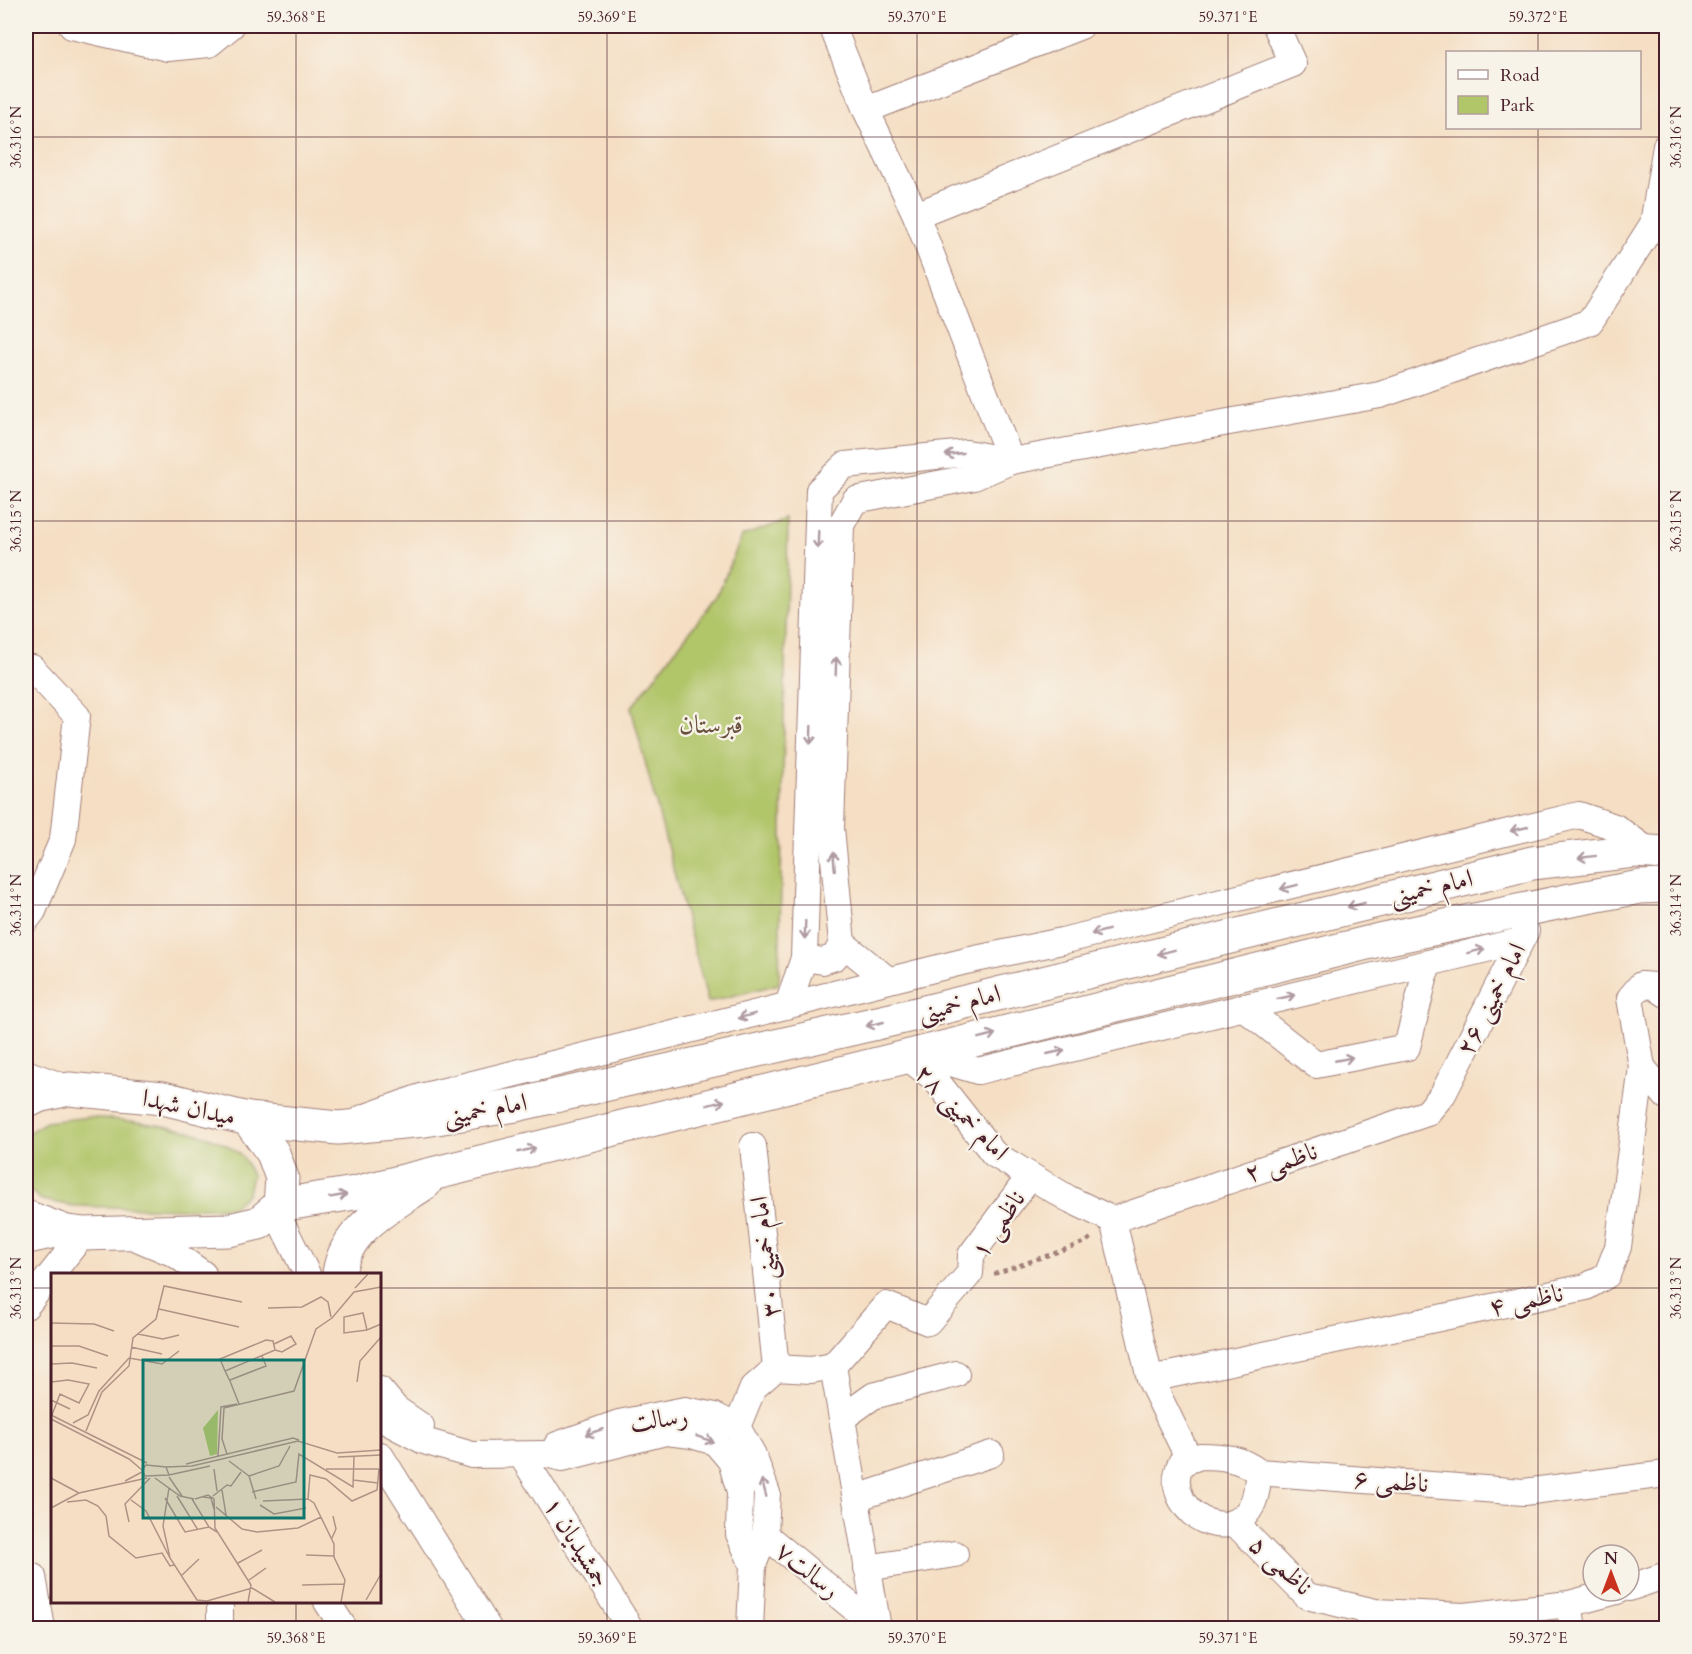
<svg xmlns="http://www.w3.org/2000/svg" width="1692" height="1654" font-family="Cardo,Amiri,serif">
<rect width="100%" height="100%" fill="#f7f3e8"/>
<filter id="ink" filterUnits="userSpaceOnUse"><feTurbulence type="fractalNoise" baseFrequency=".0167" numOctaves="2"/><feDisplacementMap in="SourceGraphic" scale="12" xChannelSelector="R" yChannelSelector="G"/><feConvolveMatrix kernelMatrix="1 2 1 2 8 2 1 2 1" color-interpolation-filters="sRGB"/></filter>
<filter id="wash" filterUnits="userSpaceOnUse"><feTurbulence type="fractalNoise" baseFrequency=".008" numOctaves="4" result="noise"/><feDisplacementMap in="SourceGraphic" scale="24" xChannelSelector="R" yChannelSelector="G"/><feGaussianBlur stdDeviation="1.35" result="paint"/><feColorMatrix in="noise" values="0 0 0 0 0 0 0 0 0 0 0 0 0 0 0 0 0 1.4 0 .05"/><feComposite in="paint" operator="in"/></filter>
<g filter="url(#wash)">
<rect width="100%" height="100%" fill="#f5dec3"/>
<g fill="#b1c569" stroke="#7e724a" stroke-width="1.5">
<path d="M788 520 779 984 708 1002 631 708 717 596 742 536Z"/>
<path d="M89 1117C128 1121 218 1127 243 1158 247 1163 249 1170 252 1175L248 1193 233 1207 181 1209 74 1206 42 1200 26 1188V1134L46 1122Z"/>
</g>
</g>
<g filter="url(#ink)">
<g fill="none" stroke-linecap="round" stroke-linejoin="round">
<defs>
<g id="minor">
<path d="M72 26 168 48 209 44 231 26"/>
<path d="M832 26 866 110 916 215 1011 461"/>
<path d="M866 110 1081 26"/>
<path d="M916 215 1293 64 1276 26"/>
<path d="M26 920 33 911 63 839 77 716 32 668"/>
<path d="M804 958 823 961 835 957 842 943"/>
<path d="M888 980 842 943 831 828 841 525 855 500 974 477 1011 461 1380 395 1590 322 1653 224 1666 146"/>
<path d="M788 1005 804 958 819 490 845 465 967 453 1011 461"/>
<path d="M1243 1007 1316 1065 1407 1047 1428 963"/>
<path d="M918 1053 978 1071 1520 941"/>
<path d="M906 1056 935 1079 994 1154 1069 1199 1113 1220"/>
<path d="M1642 1067 1666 1096"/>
<path d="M26 1073 69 1089"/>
<path d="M363 1118 424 1096 966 961 1062 941 1579 815 1615 827 1650 852"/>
<path d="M753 1146 776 1368"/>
<path d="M275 1210 307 1274"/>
<path d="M1113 1220 1427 1113 1443 1094 1526 931"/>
<path d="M1113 1220 1150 1379 1189 1459"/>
<path d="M130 1235 175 1254 203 1274"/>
<path d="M26 1241 66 1232"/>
<path d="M26 1306 83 1234"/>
<path d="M833 1366 878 1628"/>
<path d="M1150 1379 1586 1287 1607 1275 1618 1247 1642 1067 1630 998 1641 985 1654 986 1666 994"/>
<path d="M380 1390 396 1409 421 1426"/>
<path d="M380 1418 424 1441 472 1455 546 1454 563 1458 666 1432 692 1435 715 1442 731 1461 740 1492 739 1534 753 1565"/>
<path d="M842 1418 873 1396 956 1374"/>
<path d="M737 1427 753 1388 776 1368 811 1370 833 1366 886 1305 928 1322 970 1273 971 1255 1030 1176"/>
<path d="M557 1445 619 1423 685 1410 715 1416 737 1427 753 1455 767 1493 765 1535 753 1565 750 1628"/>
<path d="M380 1455 488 1628"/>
<path d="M522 1456 630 1628"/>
<path d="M1200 1456C1221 1456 1241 1458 1258 1472 1258 1565 1155 1517 1181 1463Z"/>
<path d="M1258 1472 1524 1492 1666 1474"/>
<path d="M856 1498 991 1454"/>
<path d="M1234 1522 1307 1596 1375 1612 1465 1616 1569 1604 1617 1591"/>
<path d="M765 1535 878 1628"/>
<path d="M867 1568 955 1554"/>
<path d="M26 1575 33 1577 42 1628"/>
<path d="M1629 1588 1666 1575"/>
<path d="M220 1602V1628"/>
<path d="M327 1602 344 1628"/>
<path d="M1569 1604 1573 1628"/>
</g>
<g id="highway">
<path d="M26 1102 38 1096 69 1089 163 1098 248 1119 273 1153 282 1178 280 1205 259 1223 229 1230 83 1234 66 1232 26 1217"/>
<path d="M248 1119 338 1128 425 1120 516 1105 908 1016 1532 863 1634 851 1666 853"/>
<path d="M280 1205 355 1193 1379 940 1571 900 1640 887 1666 886"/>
<path d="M339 1274C345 1228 390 1207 425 1183"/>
</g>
</defs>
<use href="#minor" stroke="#a07e77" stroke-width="28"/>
<use href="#highway" stroke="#a07e77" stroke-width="35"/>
<path stroke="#a07e77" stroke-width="4" stroke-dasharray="4.5 4.5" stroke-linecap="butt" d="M994 1274 1086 1242 1093 1236"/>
<use href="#minor" stroke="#fff" stroke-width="26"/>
<use href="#highway" stroke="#fff" stroke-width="33"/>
</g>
<defs><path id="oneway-shaft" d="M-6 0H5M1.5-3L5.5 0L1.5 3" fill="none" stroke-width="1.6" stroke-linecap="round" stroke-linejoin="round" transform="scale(1.5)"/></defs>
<g stroke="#ae9aa0">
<use href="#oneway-shaft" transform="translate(954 454) rotate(174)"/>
<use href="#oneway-shaft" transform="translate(818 540) rotate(92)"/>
<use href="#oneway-shaft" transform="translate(836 666) rotate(-88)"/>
<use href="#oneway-shaft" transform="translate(811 735) rotate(92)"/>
<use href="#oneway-shaft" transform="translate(1519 829) rotate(167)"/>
<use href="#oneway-shaft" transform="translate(1587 857) rotate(173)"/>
<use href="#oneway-shaft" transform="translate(834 861) rotate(-95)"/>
<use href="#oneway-shaft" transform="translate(1289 887) rotate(166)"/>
<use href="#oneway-shaft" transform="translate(1356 905) rotate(166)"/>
<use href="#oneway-shaft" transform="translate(805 930) rotate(92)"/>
<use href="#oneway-shaft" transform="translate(1100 932) rotate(166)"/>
<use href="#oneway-shaft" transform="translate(1476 951) rotate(-14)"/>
<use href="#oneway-shaft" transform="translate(1166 952) rotate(166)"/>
<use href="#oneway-shaft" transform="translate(1286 997) rotate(-13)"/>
<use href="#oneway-shaft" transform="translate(747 1016) rotate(165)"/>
<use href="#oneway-shaft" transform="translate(875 1024) rotate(167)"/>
<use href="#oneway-shaft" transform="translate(987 1036) rotate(-14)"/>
<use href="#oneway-shaft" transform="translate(1056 1052) rotate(-13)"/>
<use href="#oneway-shaft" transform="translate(1344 1059) rotate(-11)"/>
<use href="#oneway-shaft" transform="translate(716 1103) rotate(-14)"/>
<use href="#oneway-shaft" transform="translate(527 1150) rotate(-14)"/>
<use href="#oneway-shaft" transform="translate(338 1196) rotate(-10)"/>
<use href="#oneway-shaft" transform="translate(594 1432) rotate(162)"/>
<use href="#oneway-shaft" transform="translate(705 1439) rotate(18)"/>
<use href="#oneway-shaft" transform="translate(764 1488) rotate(-105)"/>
</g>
</g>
<path fill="none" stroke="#4a1f2b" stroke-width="1.5" stroke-opacity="0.45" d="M296 26V1274M607 26V1628M917 26V1628M1228 26V1628M1538 26V52M1538 128V1628M26 137H1666M26 521H1666M26 905H1666M26 1288H52M380 1288H1666M296 1602V1628"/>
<g text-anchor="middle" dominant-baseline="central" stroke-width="4.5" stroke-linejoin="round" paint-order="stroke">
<g font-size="26" fill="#69513e" stroke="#f7f3e8">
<text x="711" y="724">قبرستان</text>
</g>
<g font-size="26" fill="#4a1f2b" stroke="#f7f3e8">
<text transform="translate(1431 887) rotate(-13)">امام خمینی</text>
<text transform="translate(1491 999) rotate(-63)">امام خمینی ۲۶</text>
<text transform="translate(959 1003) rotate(-14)">امام خمینی</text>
<text transform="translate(189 1107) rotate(12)">میدان شهدا</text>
<text transform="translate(485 1109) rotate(-10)">امام خمینی</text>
<text transform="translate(962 1112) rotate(46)">امام خمینی ۲۸</text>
<text transform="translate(1281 1162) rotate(-19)">ناظمی ۲</text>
<text transform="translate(998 1224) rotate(-56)">ناظمی ۱</text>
<text transform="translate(765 1257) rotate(-96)">امام خمینی ۳۰</text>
<text transform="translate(1526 1300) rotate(-12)">ناظمی ۴</text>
<text transform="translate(659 1419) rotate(-7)">رسالت</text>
<text transform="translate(1391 1481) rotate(4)">ناظمی ۶</text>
<text transform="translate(577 1542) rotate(58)">جمشیدیان ۱</text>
<text transform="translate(1281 1565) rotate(42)">ناظمی ۵</text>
<text transform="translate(808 1570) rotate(39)">رسالت۷</text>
</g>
</g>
<g transform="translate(51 1273)">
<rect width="330" height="330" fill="#f5dec3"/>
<path d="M167 137 166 181 159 183 152 155Z" fill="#b1c569"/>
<path fill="none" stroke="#b19286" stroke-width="1.5" d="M304 15 317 1M217 35 251 34 270 24 277 29 280 44M108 36 188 54M0 50 43 51 63 58M316 57 312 40 293 44V60L316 57 330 51M87 61 112 66 128 62M223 71 240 63 245 71 231 79 224 77M0 73H28L57 83M80 74 111 81M78 85 111 91 128 78M0 91 21 90 46 95M174 98 224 77 222 68 215 67 169 86 174 98 179 108 188 131M179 107 215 93 211 83M0 109 17 107 38 111 28 130 9 121 1 142M306 109 309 88 330 64M0 127 19 136M0 142 96 190M0 146 78 186 91 197M22 150 37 142 48 118 78 85M35 158 51 119 78 93 82 65 105 46 113 13 191 29M176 181 171 166 173 135 243 118 265 56 281 45 303 19 330 14M167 183 170 134 186 131M287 184 330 182M178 188 198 203M135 191 242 165 248 167M95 192 115 194 118 202 94 203 91 197ZM115 194 141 193 247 168 286 180 330 177M163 196 166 218M275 196H328M118 202 159 193M198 203 228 193 239 173M198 203 205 226M118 204 131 223M0 205 28 220M104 205 129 223 143 226M302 207 327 210M74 208 91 199M118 215 112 253 119 285 146 327 156 328 201 315 224 329M171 217 175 242M201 219 245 209 248 181 302 214 303 184M126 223 147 257M162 223 176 212 180 213 190 199M152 224 160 225 163 236M114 225 134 259 158 254 166 259M141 226 158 254M144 226 157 222 163 226 164 255 200 312 197 329M257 226 259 202 275 206 301 228 326 217 328 196M257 226 263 230 283 271V284L294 307 290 329M80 227 95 238 119 285M212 228 257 226M16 229 35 227 47 233 55 243 58 263 85 285 111 280 119 293 123 292M209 232 223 241 255 235M165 234 191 256 206 259 247 255 270 244M0 235 28 220 96 205M78 249 74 231 99 205M281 265 285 256 282 243M255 282 283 283M187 290 211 277M130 303 148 286M198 307 215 295M251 312 293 311M315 327 330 301"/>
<path fill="#0f766e" fill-opacity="0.15" stroke="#0f766e" stroke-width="3" d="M92 87H253V245H92Z"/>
<rect width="330" height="330" fill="none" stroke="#4a1f2b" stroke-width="3"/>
</g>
<rect width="1692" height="1654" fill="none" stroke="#f7f3e8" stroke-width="66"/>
<rect x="1446" y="51" width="195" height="78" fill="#f7f3e8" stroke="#b29e9c" stroke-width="1.5"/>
<rect x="1458" y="70" width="30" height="9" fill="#ffffff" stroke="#b29e9c" stroke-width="1.5"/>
<text x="1500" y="81" font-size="18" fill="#4a1f2b">Road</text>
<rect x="1458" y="96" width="30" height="18" fill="#b1c569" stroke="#b29e9c" stroke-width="1.5"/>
<text x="1500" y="111" font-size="18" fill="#4a1f2b">Park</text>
<g transform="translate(1611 1573)"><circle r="28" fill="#f7f3e8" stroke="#b29e9c" stroke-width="1.5"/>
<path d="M0-4.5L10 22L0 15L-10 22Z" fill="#c8321e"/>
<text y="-9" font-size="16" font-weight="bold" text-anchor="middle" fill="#4a1f2b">N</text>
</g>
<rect x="33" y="33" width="1626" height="1588" fill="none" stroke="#4a1f2b" stroke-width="2"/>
<g font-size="15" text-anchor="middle" fill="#4a1f2b">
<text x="296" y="22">59.368°E</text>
<text x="607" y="22">59.369°E</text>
<text x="917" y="22">59.370°E</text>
<text x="1228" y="22">59.371°E</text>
<text x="1538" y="22">59.372°E</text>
<text transform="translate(16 137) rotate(-90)" y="5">36.316°N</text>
<text transform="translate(1676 137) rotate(-90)" y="5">36.316°N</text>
<text transform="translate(16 521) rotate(-90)" y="5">36.315°N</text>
<text transform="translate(1676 521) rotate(-90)" y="5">36.315°N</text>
<text transform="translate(16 905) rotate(-90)" y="5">36.314°N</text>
<text transform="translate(1676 905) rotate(-90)" y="5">36.314°N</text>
<text transform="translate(16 1288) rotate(-90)" y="5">36.313°N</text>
<text transform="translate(1676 1288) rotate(-90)" y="5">36.313°N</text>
<text x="296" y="1643">59.368°E</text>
<text x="607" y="1643">59.369°E</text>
<text x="917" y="1643">59.370°E</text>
<text x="1228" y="1643">59.371°E</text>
<text x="1538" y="1643">59.372°E</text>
</g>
</svg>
